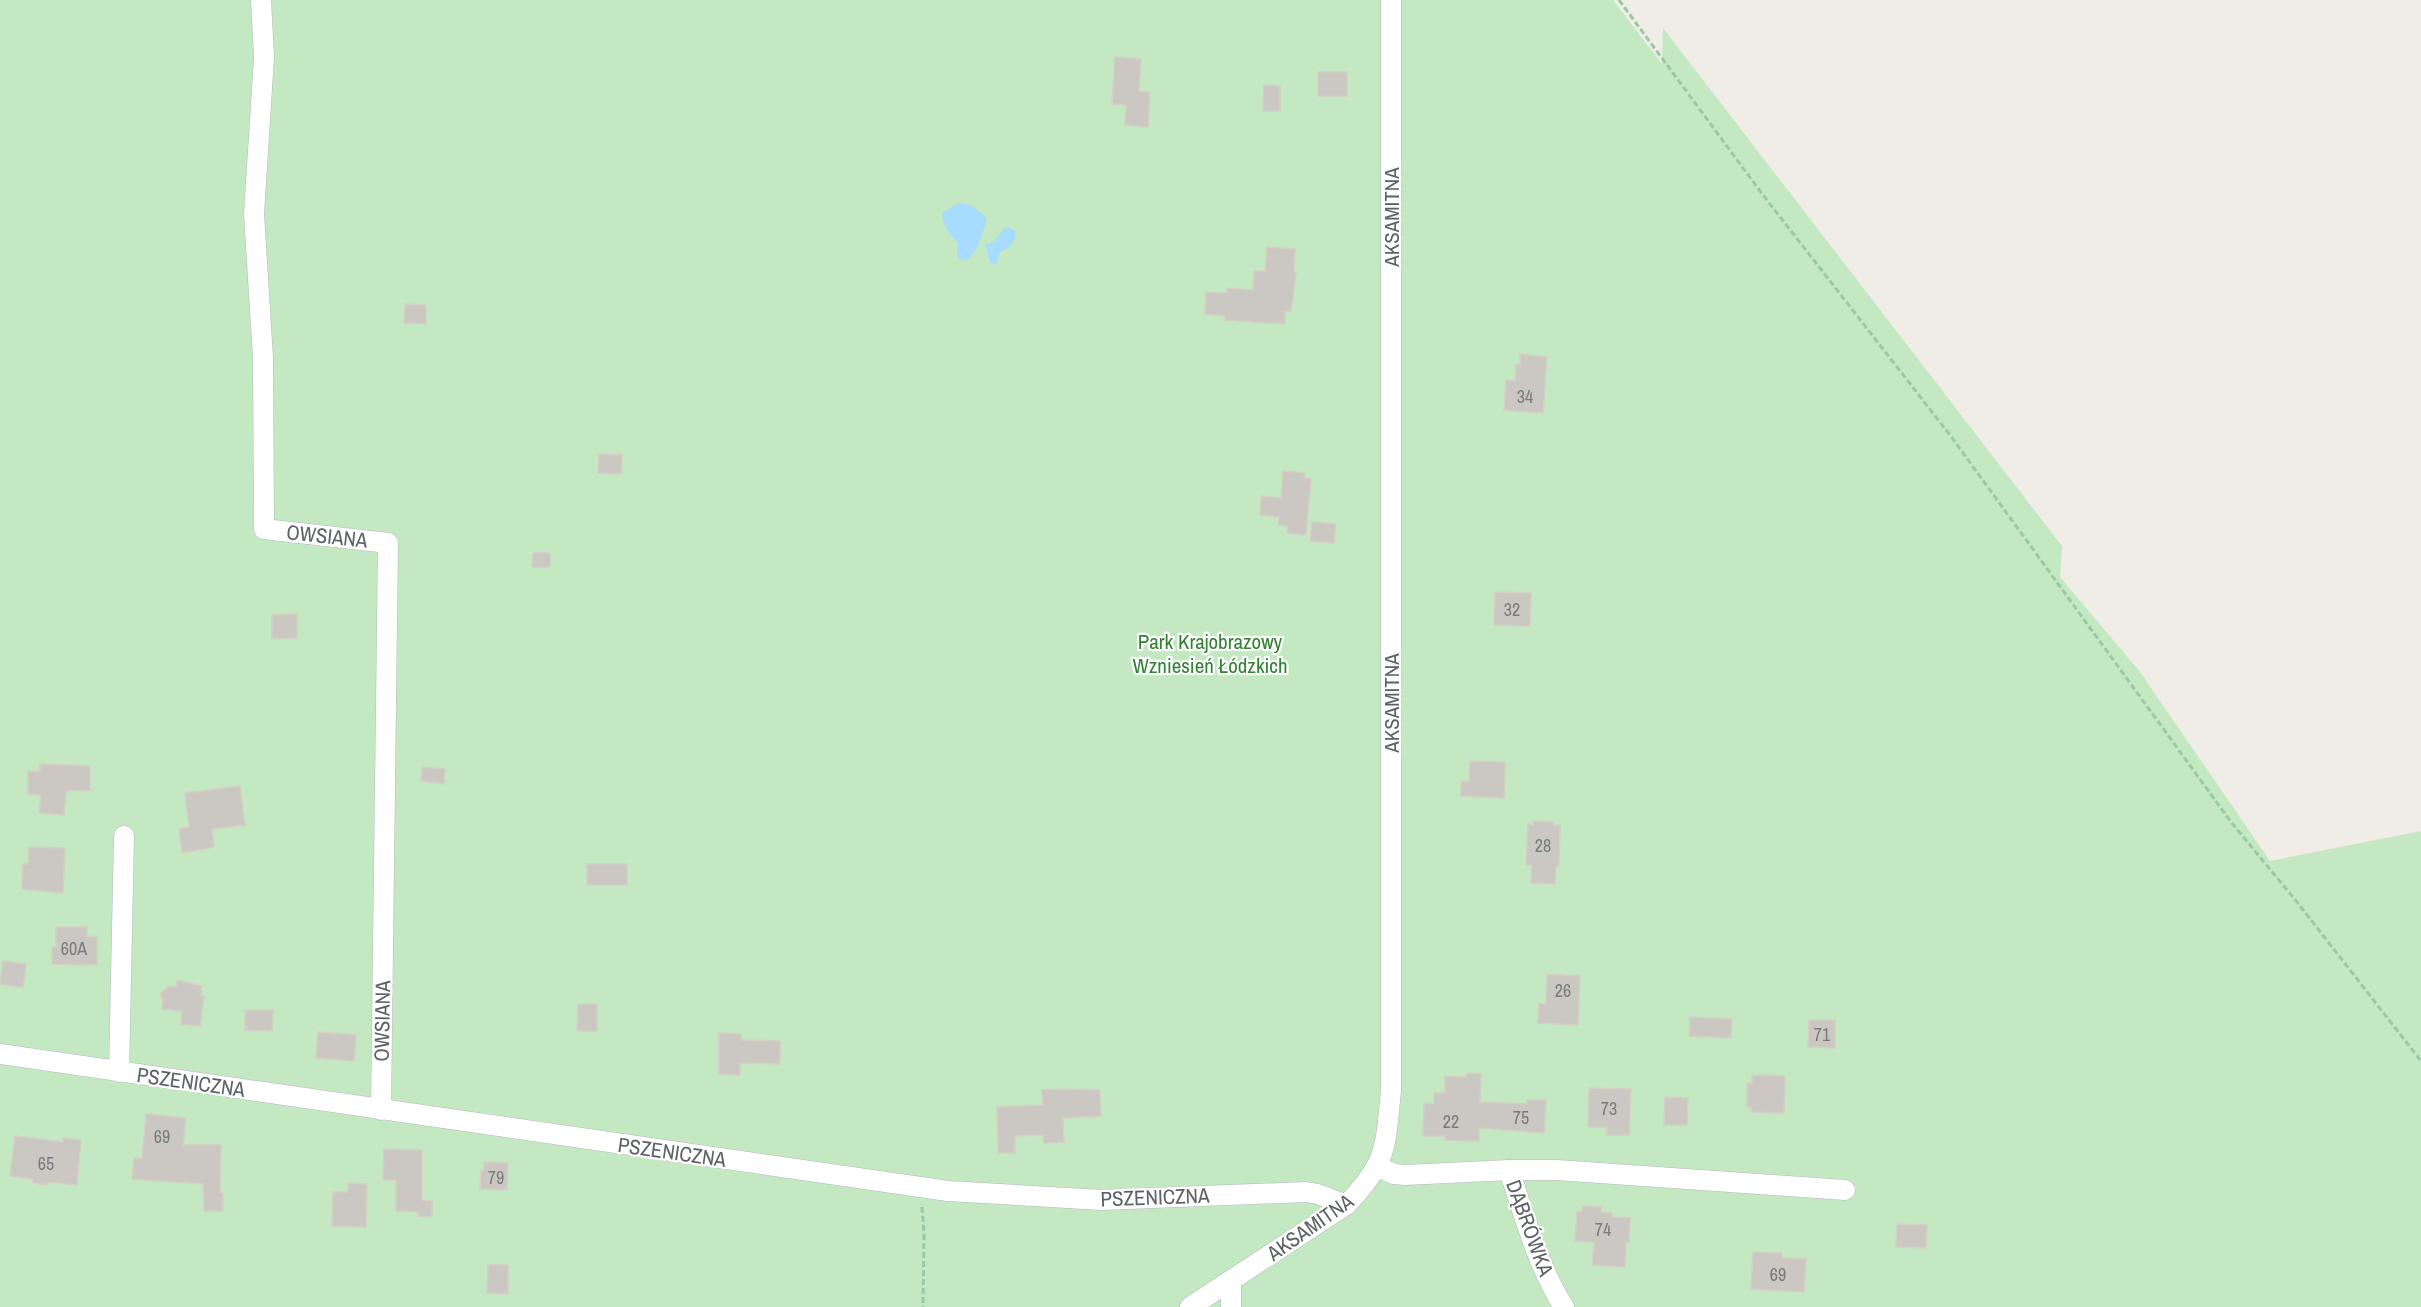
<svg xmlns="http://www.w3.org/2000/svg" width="2421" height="1307" font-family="'Archivo Narrow',sans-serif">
<rect width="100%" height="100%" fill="#f0ede6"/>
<path fill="#c3e8c2" d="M0 0H1613L1662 64 1663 28 2062 546 2060 577 2140 672 2270 861 2421 831V1307H0Z"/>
<g fill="#a7dcff">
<path d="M958 203C972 204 977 209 987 219L978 247 968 260H962L957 256 958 242C948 235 943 224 942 213Z"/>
<path d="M1005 227 1011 228 1015 232V239L1008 248 1000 252 996 265C986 262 989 253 985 245L995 241Z"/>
</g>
<g fill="#cbc8c3" stroke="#d5cfc4" stroke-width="1.5">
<path d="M1115 57 1141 59 1139 91 1150 92 1148 127 1125 125 1126 105 1112 104Z"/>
<rect x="1318" y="72" width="29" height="24"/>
<path d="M1264 85 1280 86V111H1263Z"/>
<path d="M1267 247 1295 249 1294 272H1296L1291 312 1285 311V324L1225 320V316L1205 314 1206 292 1227 293V288L1253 290 1254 271H1265Z"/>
<path d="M405 304 426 305V324L404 323Z"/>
<path d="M1520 354 1547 357 1543 413 1504 410 1506 380 1515 381 1516 364 1520 365Z"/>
<path d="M599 454 622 455 621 474 598 473Z"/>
<path d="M1283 471 1305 473 1304 478H1311L1306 535 1287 533 1288 526 1278 525 1279 517 1260 515 1261 496 1281 498Z"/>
<path d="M1312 522 1336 524 1334 543 1310 541Z"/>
<path d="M533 553H550V567H532Z"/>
<path d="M1495 592 1531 593 1530 626 1494 625Z"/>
<path d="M297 614V638L272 639V615Z"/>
<path d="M1470 761 1505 762 1504 798 1461 796V781L1469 782Z"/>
<path d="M40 764 90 766V790L66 791 64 815 39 813 41 795 28 794V771H40Z"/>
<path d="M422 767 445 769 444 784 421 781Z"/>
<path d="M240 786 245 825 212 829 214 847 182 853 179 829 189 827 185 793Z"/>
<path d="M1533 821 1553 822V825H1560L1559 866H1556L1555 884 1531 883 1532 865H1526L1528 824 1533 825Z"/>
<path d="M29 847 65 848 63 893 22 889 23 864H28Z"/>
<rect x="587" y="864" width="40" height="21"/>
<path d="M56 927H87V936L97 937V965L52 964V947H56Z"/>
<path d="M3 961 26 964 23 988 0 984Z"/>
<path d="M1547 974 1580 976 1578 1025 1538 1023 1539 1003 1546 1004Z"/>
<path d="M177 980 202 986 201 996H204L200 1026 181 1024 182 1011 162 1009 163 999 160 994 169 986 176 987Z"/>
<path d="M578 1004H597V1031H577Z"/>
<path d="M245 1010H273L272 1031 245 1030Z"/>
<path d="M1690 1017 1732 1019 1731 1038 1689 1036Z"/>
<path d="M1809 1020H1835V1048L1808 1047Z"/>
<path d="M318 1032 356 1035 354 1061 316 1058Z"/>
<path d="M719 1033 741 1034V1040L780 1041V1064L740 1063V1075L719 1074Z"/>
<path d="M1467 1073 1481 1074 1480 1102 1527 1104V1100H1546L1544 1133 1479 1128V1141L1445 1140V1136H1423L1424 1103 1434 1104V1093H1445V1076L1466 1077Z"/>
<path d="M1752 1075 1785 1076 1784 1113 1751 1112V1107H1747V1083H1752Z"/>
<path d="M1589 1088 1631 1089 1629 1135H1607V1127H1588Z"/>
<path d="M1062 1089 1100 1090 1101 1116 1063 1118 1064 1142 1044 1143 1043 1135 1015 1136V1153H998L997 1107 1043 1105 1042 1090Z"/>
<path d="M1665 1097 1688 1098 1687 1125H1664Z"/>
<path d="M146 1114 186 1118 183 1145H221L220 1193H223V1211H204L203 1184 132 1179 134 1158H142Z"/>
<path d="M15 1136 63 1142V1138L81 1140 77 1185 48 1182V1185L33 1183V1179L10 1176Z"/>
<path d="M384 1149 422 1150V1200L432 1201V1217L418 1216V1212L396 1211V1180H383Z"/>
<path d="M484 1162 508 1163 507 1190 480 1189 481 1170H484Z"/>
<path d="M348 1183 367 1184 366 1227 332 1226 333 1192H348Z"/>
<path d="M1582 1206 1602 1207 1601 1212 1612 1213V1217L1630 1218 1629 1243H1626L1625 1267 1592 1265 1594 1242 1575 1241 1577 1211 1582 1212Z"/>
<path d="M1897 1224 1927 1225 1926 1248 1896 1247Z"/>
<path d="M1753 1252 1782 1253V1258L1806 1259 1804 1292 1751 1289Z"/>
<path d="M488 1265H508V1294L487 1293Z"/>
</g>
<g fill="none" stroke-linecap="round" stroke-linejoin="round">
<defs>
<g id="minor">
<path d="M261 0 264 57 254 214 263 358 264 529 388 543 381 1110"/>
<path d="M0 1054 948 1191 1102 1200 1306 1192 1318 1194 1346 1205"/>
<path d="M119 1072 124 836"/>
<path d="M1378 1167 1394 1174 1405 1175 1509 1170C1525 1217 1537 1265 1564 1307"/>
<path d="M1509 1170H1557L1845 1190"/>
<path d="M1231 1282V1307"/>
<path d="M1190 1307 1346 1205C1388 1162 1385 1148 1391 1091V0"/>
</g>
</defs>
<use href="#minor" stroke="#b6b9bd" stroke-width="21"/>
<g stroke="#9bc9a7" stroke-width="3" stroke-dasharray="6 3" stroke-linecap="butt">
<path d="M1619 0 1763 195 1950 435 2231 822 2297 902 2421 1061"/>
<path d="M922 1207 924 1235 923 1307"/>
</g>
<use href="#minor" stroke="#fff" stroke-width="20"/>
</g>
<g text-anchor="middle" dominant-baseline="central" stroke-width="4.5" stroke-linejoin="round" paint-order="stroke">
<g font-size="18" fill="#787c7e">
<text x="1525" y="396">34</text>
<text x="1512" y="609">32</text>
<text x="1543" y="845">28</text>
<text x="74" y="948">60A</text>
<text x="1563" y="990">26</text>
<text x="1822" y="1034">71</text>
<text x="1609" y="1108">73</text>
<text x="1521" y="1117">75</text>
<text x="1451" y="1121">22</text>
<text x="162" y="1136">69</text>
<text x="46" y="1163">65</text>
<text x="496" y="1177">79</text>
<text x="1603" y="1229">74</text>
<text x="1778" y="1274">69</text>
</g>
<g font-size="21" fill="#5d6267" stroke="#fff">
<text transform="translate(1391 217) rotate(-90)">AKSAMITNA</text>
<text transform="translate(327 536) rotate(6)">OWSIANA</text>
<text transform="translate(1391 703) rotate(-90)">AKSAMITNA</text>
<text transform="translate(382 1021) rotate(-89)">OWSIANA</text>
<text transform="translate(191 1082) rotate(8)">PSZENICZNA</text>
<text transform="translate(672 1152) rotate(8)">PSZENICZNA</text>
<text transform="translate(1155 1197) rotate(-2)">PSZENICZNA</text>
<text transform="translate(1310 1227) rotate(-35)">AKSAMITNA</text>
<text transform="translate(1530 1228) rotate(70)">DĄBRÓWKA</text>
</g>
<g font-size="21" fill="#318232" stroke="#fff">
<text x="1210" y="641">Park Krajobrazowy<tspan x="1210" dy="24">Wzniesień Łódzkich</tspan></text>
</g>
</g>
</svg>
